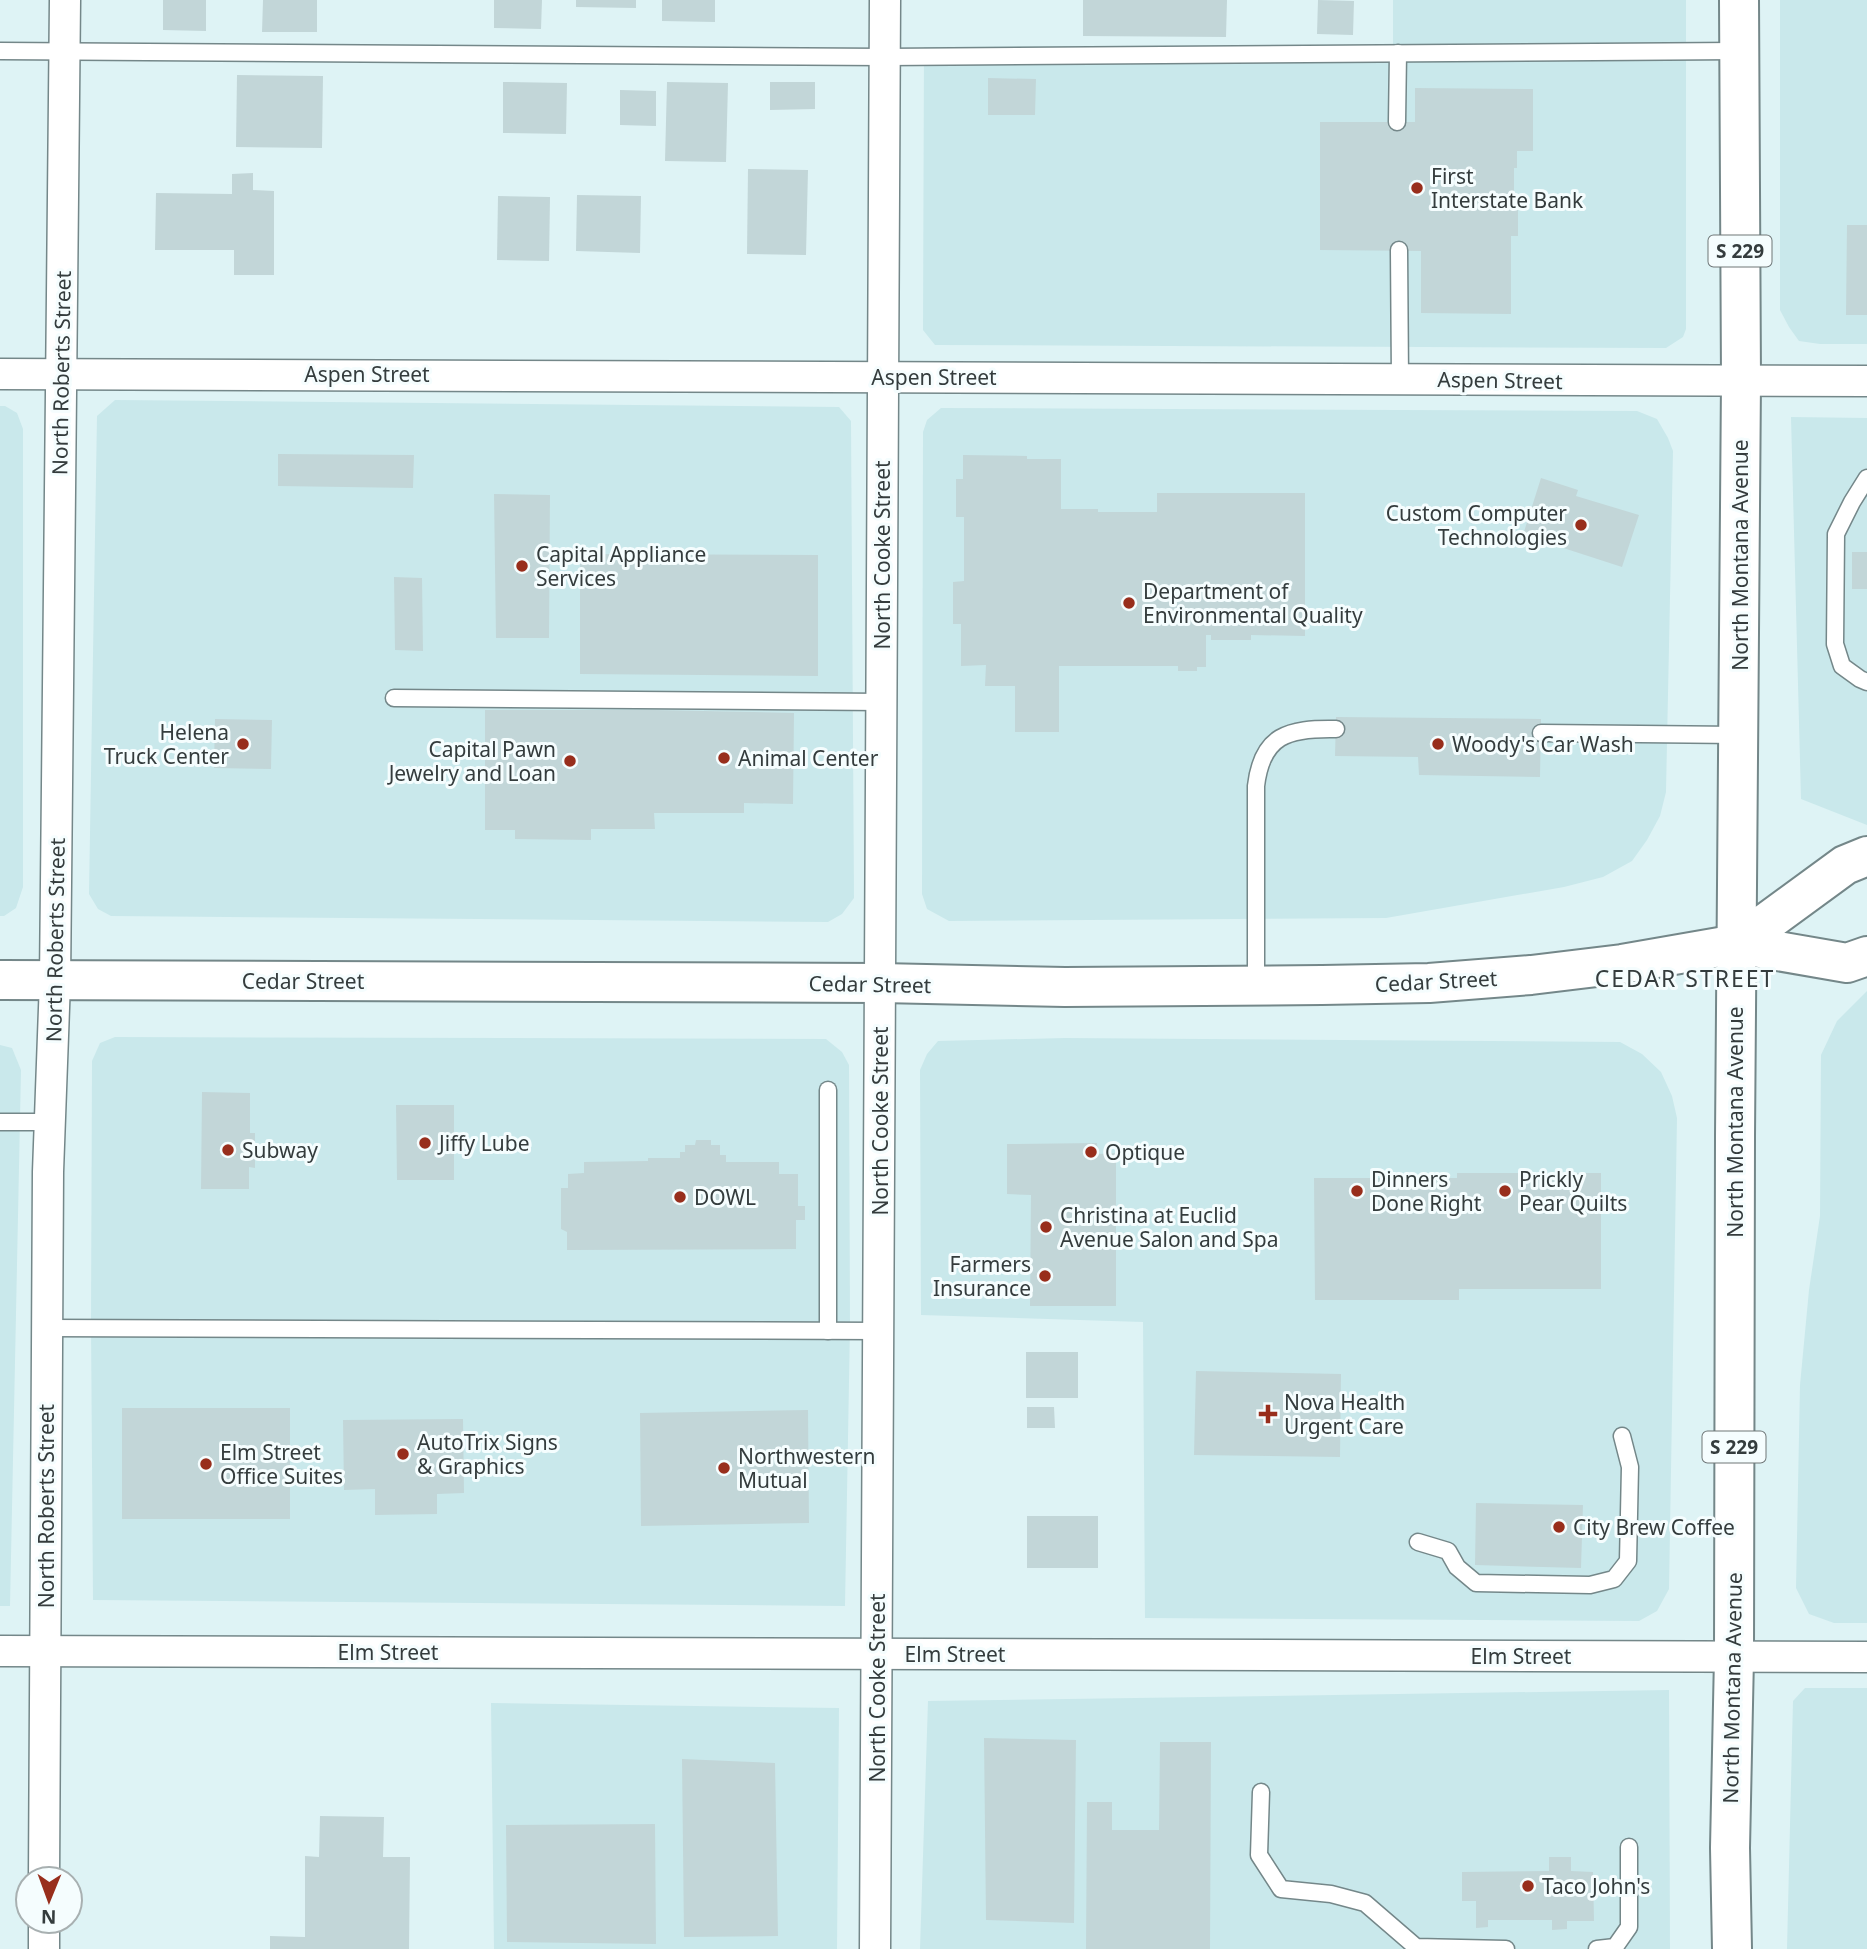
<svg xmlns="http://www.w3.org/2000/svg" width="1867" height="1949" font-family="'Noto Sans',sans-serif">
<rect width="100%" height="100%" fill="#def3f5"/>
<g fill="#c9e8eb">
<path d="M1393 0H1686V329L1683 337 1666 348 935 345 923 330 924 47 1393 45Z"/>
<path d="M1780 0H1867V344H1820L1799 341 1789 327 1780 310Z"/>
<path d="M115 400 839 407 851 421 854 898 842 914 828 922 111 916 98 909 89 894 97 416Z"/>
<path d="M0 406H5L17 413 23 429V887L16 908 4 916H0Z"/>
<path d="M941 408 1637 411 1657 419 1668 438 1673 451 1666 792 1660 816 1647 840 1632 861 1603 877 1564 887 1386 918 949 921 927 909 922 894 923 432 927 420Z"/>
<path d="M1791 417 1867 418V825L1801 799Z"/>
<path d="M1867 991V1623H1834L1809 1614 1796 1588 1800 1385 1809 1290 1820 1216 1821 1055 1837 1021Z"/>
<path d="M115 1037 826 1039 842 1052 849 1065 850 1325 845 1606 93 1600 91 1323 92 1061 100 1043Z"/>
<path d="M1065 1038 1620 1042 1642 1054 1661 1072 1672 1096 1677 1118 1669 1589 1657 1611 1639 1621 1145 1618 1143 1322 921 1315 920 1070 927 1054 938 1041Z"/>
<path d="M0 1045 12 1048 21 1070 10 1606H0Z"/>
<path d="M1805 1688H1867V1949H1787L1793 1701Z"/>
<path d="M1669 1690 1670 1949H920L928 1701Z"/>
<path d="M491 1703 839 1708 837 1949H494Z"/>
</g>
<g fill="#c2d6d8">
<path d="M163 0H206V31L163 30Z"/>
<path d="M263 0H317V32H262Z"/>
<path d="M494 0H542L541 29 494 28Z"/>
<path d="M576 0H636V8L576 7Z"/>
<path d="M662 0H715V22L662 21Z"/>
<path d="M1083 0H1227L1226 37 1083 36Z"/>
<path d="M1318 0 1354 1 1353 35 1317 34Z"/>
<path d="M237 75 323 76 322 148 236 147Z"/>
<path d="M988 78 1036 79 1035 115H988Z"/>
<path d="M503 82 567 83 566 134 503 133Z"/>
<path d="M667 82 728 83 726 162 665 161Z"/>
<path d="M770 82H815V109L770 110Z"/>
<path d="M1415 88 1533 89V151H1517V168H1514V208H1518V236H1511V314L1421 313V251L1320 250V122H1415Z"/>
<path d="M620 90 656 91V126L620 125Z"/>
<path d="M748 169 808 170 806 255 747 254Z"/>
<path d="M253 173V190L274 191V275H234V250H155L156 193 232 194V174Z"/>
<path d="M577 195 641 196 640 253 576 251Z"/>
<path d="M498 196 550 197 549 261 497 260Z"/>
<path d="M1847 225H1867V315H1846Z"/>
<path d="M278 454 414 455 413 488 278 486Z"/>
<path d="M963 455 1027 456V459H1061V509H1098V512H1157V493H1305V636L1251 635V640H1211V635H1206V667H1197V671H1178V666H1059V732H1015V686H985L986 665 961 666V624H953V582L964 581V517H956V479H963Z"/>
<path d="M1541 478 1578 490 1576 496 1639 515 1622 567 1523 535Z"/>
<path d="M494 494 550 495 549 638H496Z"/>
<rect x="1852" y="552" width="15" height="37"/>
<path d="M580 554 818 555V676L580 674Z"/>
<path d="M394 577 422 578 423 651 395 650Z"/>
<path d="M485 710H655L794 713 793 804 744 803V813H654L655 829H591V840L515 839V830H485Z"/>
<path d="M1336 717 1541 719 1540 777 1419 775 1418 757 1335 756Z"/>
<path d="M215 719 272 720 271 769 214 768Z"/>
<path d="M202 1092 250 1093V1133H255V1168L249 1167V1189H201Z"/>
<path d="M396 1105H454V1180H397Z"/>
<path d="M696 1140H711V1145H720V1155H726V1162H779V1174H798V1206H805V1220H796V1249L567 1250V1232L561 1229V1188H568V1174L584 1173V1162L648 1161V1158H680V1152H685V1145H695Z"/>
<path d="M1097 1143 1098 1154 1116 1153V1306H1030L1031 1195 1007 1194V1144Z"/>
<path d="M1457 1173H1601V1289H1459V1300H1315L1314 1178H1457Z"/>
<rect x="1026" y="1352" width="52" height="46"/>
<path d="M1196 1371 1341 1374 1340 1457 1194 1455Z"/>
<path d="M1027 1407H1054L1055 1428H1027Z"/>
<rect x="122" y="1408" width="168" height="111"/>
<path d="M808 1410 809 1523 641 1526 640 1413Z"/>
<path d="M463 1419 464 1493 437 1494V1514L375 1515V1489L344 1490 343 1420Z"/>
<path d="M1476 1503 1583 1505 1581 1568 1475 1565Z"/>
<rect x="1027" y="1516" width="71" height="52"/>
<path d="M984 1738 1076 1740 1074 1923 986 1920Z"/>
<path d="M1160 1742H1211L1210 1949H1086L1087 1802H1112V1830H1159Z"/>
<path d="M682 1759 775 1763 778 1936 684 1937Z"/>
<path d="M320 1816 384 1817 383 1857H410L409 1949H270V1936L305 1937V1856L319 1857Z"/>
<path d="M655 1824 656 1944 507 1942 506 1825Z"/>
<path d="M1549 1857H1571V1871L1593 1872 1594 1921H1567V1929L1552 1930V1920H1488V1927L1476 1928V1901H1462V1872L1549 1871Z"/>
</g>
<g fill="none" stroke-linecap="round" stroke-linejoin="round">
<defs>
<g id="service">
<path d="M0 51 885 57 1738 51"/>
<path d="M1397 122 1398 53"/>
<path d="M1399 250 1400 379"/>
<path d="M1867 478 1852 502 1836 534 1835 644 1842 666 1860 679 1867 682"/>
<path d="M394 698 882 702"/>
<path d="M1541 733 1738 735"/>
<path d="M1256 985V786C1262 735 1288 728 1336 729"/>
<path d="M0 1122H50"/>
<path d="M47 1328 879 1331"/>
<path d="M828 1331V1090"/>
<path d="M1418 1542 1448 1551 1457 1567 1476 1583 1590 1585 1614 1579 1628 1561 1630 1467 1622 1436"/>
<path d="M1261 1792 1259 1855 1281 1889 1331 1894 1365 1903 1416 1947 1506 1949"/>
<path d="M1597 1949 1615 1947 1629 1927V1847"/>
</g>
<g id="minor">
<path d="M0 374 1867 381"/>
<path d="M0 1651 1867 1657"/>
<path d="M44 1879 48 1172 55 981 65 0"/>
<path d="M44 1949V1921"/>
<path d="M875 1949 885 0"/>
</g>
<g id="primary">
<path d="M1737 944 1845 865 1867 856"/>
<path d="M0 980 881 983 1065 987 1322 985 1429 983 1531 975 1622 964 1737 944 1847 963 1867 956"/>
<path d="M1732 1949 1730 1848 1734 1657 1735 1137 1741 380 1739 0"/>
</g>
</defs>
<use href="#service" stroke="#748789" stroke-width="19"/>
<use href="#minor" stroke="#748789" stroke-width="33"/>
<use href="#primary" stroke="#748789" stroke-width="42"/>
<use href="#service" stroke="#fff" stroke-width="16"/>
<use href="#minor" stroke="#fff" stroke-width="30"/>
<use href="#primary" stroke="#fff" stroke-width="38"/>
</g>
<g fill="#982e1c" stroke="#f5fdfe" stroke-width="2.5">
<circle cx="1417" cy="188" r="7"/>
<circle cx="1581" cy="525" r="7"/>
<circle cx="522" cy="566" r="7"/>
<circle cx="1129" cy="603" r="7"/>
<circle cx="243" cy="744" r="7"/>
<circle cx="1438" cy="744" r="7"/>
<circle cx="724" cy="758" r="7"/>
<circle cx="570" cy="761" r="7"/>
<circle cx="425" cy="1143" r="7"/>
<circle cx="228" cy="1150" r="7"/>
<circle cx="1091" cy="1152" r="7"/>
<circle cx="1357" cy="1191" r="7"/>
<circle cx="1505" cy="1191" r="7"/>
<circle cx="680" cy="1197" r="7"/>
<circle cx="1046" cy="1227" r="7"/>
<circle cx="1045" cy="1276" r="7"/>
<path d="M1264.5 1403.5h7v7h7v7h-7v7h-7v-7h-7v-7h7z"/>
<circle cx="403" cy="1454" r="7"/>
<circle cx="206" cy="1464" r="7"/>
<circle cx="724" cy="1468" r="7"/>
<circle cx="1559" cy="1527" r="7"/>
<circle cx="1528" cy="1886" r="7"/>
</g>
<g text-anchor="middle" dominant-baseline="central" stroke-width="6" stroke-linejoin="round" paint-order="stroke">
<g fill="#f5fdfe" stroke="#6e7677" stroke-width="2">
<rect x="1708.5" y="235.5" width="63" height="31" rx="5"/>
<rect x="1702.5" y="1431.5" width="63" height="31" rx="5"/>
</g>
<g font-size="19" font-weight="bold" fill="#343c3d">
<text x="1740" y="251">S 229</text>
<text x="1734" y="1447">S 229</text>
</g>
<g font-size="21" fill="#343c3d" stroke="#f5fdfe" text-anchor="start">
<text x="1431" y="176">First<tspan x="1431" dy="24">Interstate Bank</tspan></text>
<text x="1567" y="513" text-anchor="end">Custom Computer<tspan x="1567" dy="24">Technologies</tspan></text>
<text x="536" y="554">Capital Appliance<tspan x="536" dy="24">Services</tspan></text>
<text x="1143" y="591">Department of<tspan x="1143" dy="24">Environmental Quality</tspan></text>
<text x="229" y="732" text-anchor="end">Helena<tspan x="229" dy="24">Truck Center</tspan></text>
<text x="1452" y="744">Woody's Car Wash</text>
<text x="556" y="749" text-anchor="end">Capital Pawn<tspan x="556" dy="24">Jewelry and Loan</tspan></text>
<text x="738" y="758">Animal Center</text>
<text x="439" y="1143">Jiffy Lube</text>
<text x="242" y="1150">Subway</text>
<text x="1105" y="1152">Optique</text>
<text x="1371" y="1179">Dinners<tspan x="1371" dy="24">Done Right</tspan></text>
<text x="1519" y="1179">Prickly<tspan x="1519" dy="24">Pear Quilts</tspan></text>
<text x="694" y="1197">DOWL</text>
<text x="1060" y="1215">Christina at Euclid<tspan x="1060" dy="24">Avenue Salon and Spa</tspan></text>
<text x="1031" y="1264" text-anchor="end">Farmers<tspan x="1031" dy="24">Insurance</tspan></text>
<text x="1284" y="1402">Nova Health<tspan x="1284" dy="24">Urgent Care</tspan></text>
<text x="417" y="1442">AutoTrix Signs<tspan x="417" dy="24">&amp; Graphics</tspan></text>
<text x="220" y="1452">Elm Street<tspan x="220" dy="24">Office Suites</tspan></text>
<text x="738" y="1456">Northwestern<tspan x="738" dy="24">Mutual</tspan></text>
<text x="1573" y="1527">City Brew Coffee</text>
<text x="1542" y="1886">Taco John's</text>
</g>
<g font-size="21" fill="#343c3d" stroke="#f5fdfe">
<text transform="translate(61 373) rotate(-89)">North Roberts Street</text>
<text x="367" y="374">Aspen Street</text>
<text x="934" y="377">Aspen Street</text>
<text transform="translate(1500 380) rotate(1)">Aspen Street</text>
<text transform="translate(882 555) rotate(-90)">North Cooke Street</text>
<text transform="translate(1740 555) rotate(-90)">North Montana Avenue</text>
<text transform="translate(55 940) rotate(-89)">North Roberts Street</text>
<text x="303" y="981">Cedar Street</text>
<text transform="translate(1436 981) rotate(-3)">Cedar Street</text>
<text transform="translate(870 984) rotate(1)">Cedar Street</text>
<text transform="translate(880 1121) rotate(-90)">North Cooke Street</text>
<text transform="translate(1735 1122) rotate(-90)">North Montana Avenue</text>
<text transform="translate(46 1506) rotate(-90)">North Roberts Street</text>
<text x="388" y="1652">Elm Street</text>
<text x="955" y="1654">Elm Street</text>
<text x="1521" y="1656">Elm Street</text>
<text transform="translate(877 1688) rotate(-90)">North Cooke Street</text>
<text transform="translate(1732 1688) rotate(-89)">North Montana Avenue</text>
</g>
<g font-size="23" letter-spacing="2" fill="#343c3d" stroke="#f5fdfe">
<text x="1685" y="978">CEDAR STREET</text>
</g>
</g>
<g transform="translate(49 1900) rotate(181)"><circle r="33" fill="#f5fdfe" stroke="#a8b0b1" stroke-width="2"/>
<path d="M0-5L12 26L0 18L-12 26Z" fill="#982e1c"/>
<text y="-10" font-size="19" font-weight="bold" text-anchor="middle" fill="#343c3d">N</text>
</g>
</svg>
